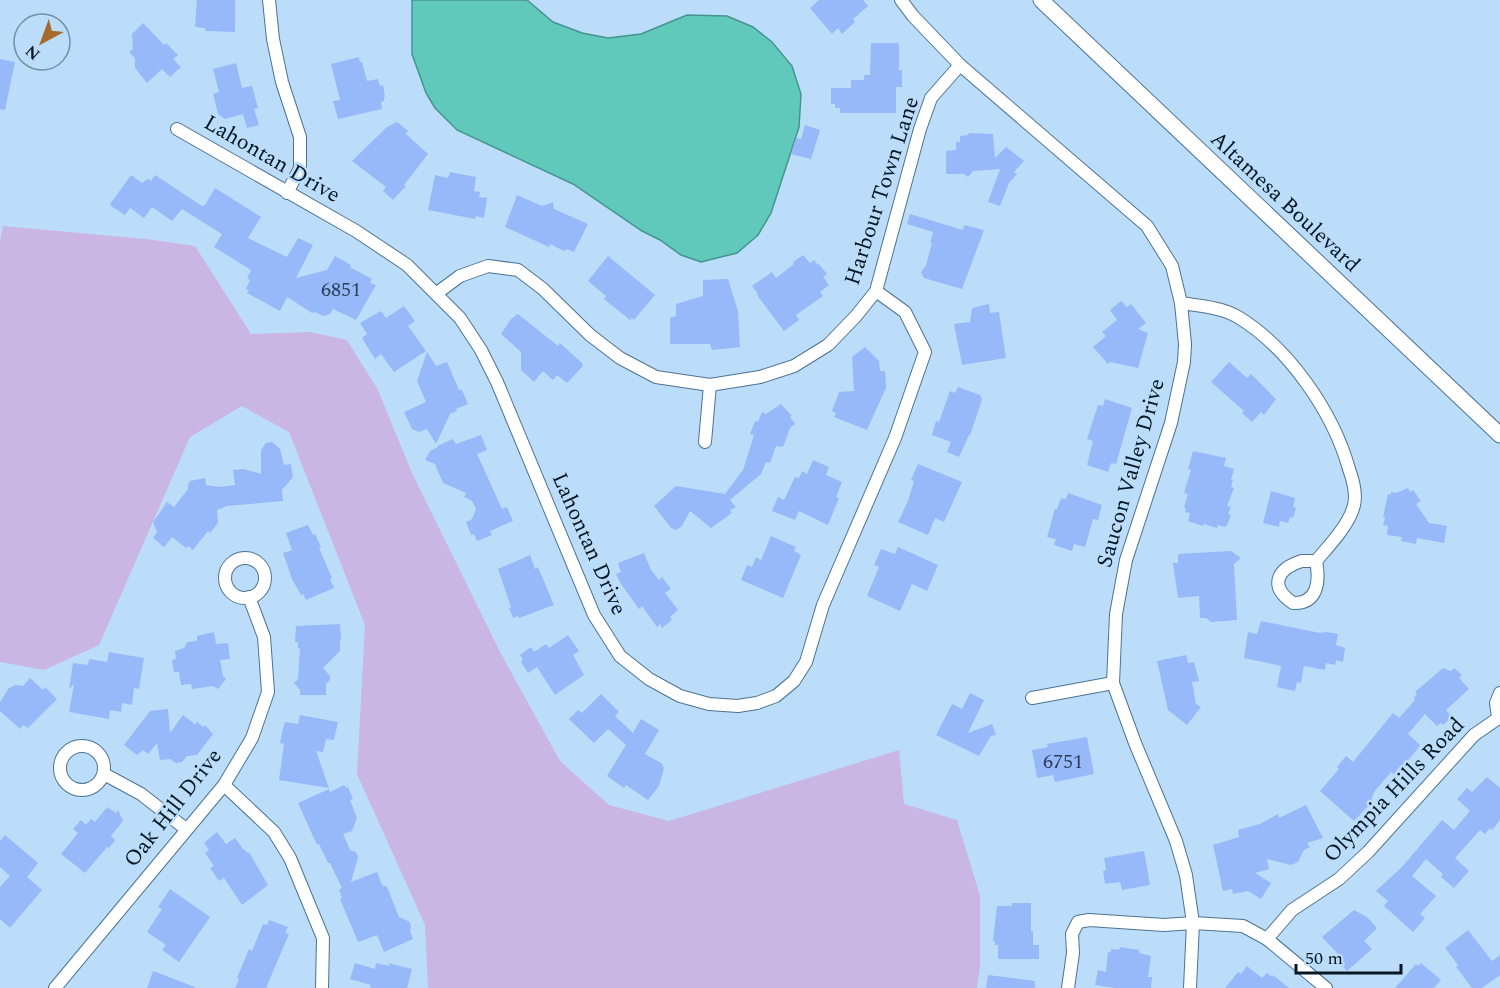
<svg xmlns="http://www.w3.org/2000/svg" width="1500" height="988" font-family="Spectral,serif">
<rect width="100%" height="100%" fill="#bcddfa"/>
<path fill="#c9b6e3" d="M3 226 146 239 195 246 251 334 310 332 347 340 378 390 412 473 500 652 560 761 609 805 669 821 899 750 904 804 957 820 980 896V966L977 988H428L425 925 357 774 365 625 289 432 242 406 190 437 99 645 44 670 0 662V241Z"/>
<path fill="#60c9bc" stroke="#45948e" stroke-width="1.5" d="M412 0H527L553 22 582 33 608 38 641 34 687 15 727 16 753 27 772 42 792 66 801 94 799 127 771 213 758 235 737 253 701 262 681 255 660 240 642 231 573 184 457 130 435 108 426 93 412 54Z"/>
<g fill="#97b8f9">
<path d="M197 0H235V32L205 31V28L195 27Z"/>
<path d="M819 0H863L868 6 853 19 855 22 842 34 838 28 832 34 810 8Z"/>
<path d="M143 23 164 45 166 43 178 55 173 59 181 67 170 77 162 69 147 83 135 68V58L129 52 133 49 132 34Z"/>
<path d="M871 43H898L899 45V70H902V87H896V113H840V108H835V104H831V88H851V80H864V75H870Z"/>
<path d="M359 57 360 62H362L367 81 378 79 380 86 383 85 385 97H384V101L381 102 382 109 338 119 333 101 340 100 331 64Z"/>
<path d="M0 59 15 62 5 110 0 109Z"/>
<path d="M236 63 242 88 252 86 258 108 254 109 259 125 247 128 243 114 225 119 218 114 213 94 219 92 213 69Z"/>
<path d="M397 122 408 131 406 134 428 154 404 185 406 186 393 200 383 191 386 187 352 161 387 127Z"/>
<path d="M805 125 820 130 811 159 791 154 796 138 801 139Z"/>
<path d="M968 133 993 134 995 158 1006 147 1024 161 1014 172 1017 174 1009 183 1000 206 988 202 1000 169 973 171 968 177 964 174H946V151L956 150V142H960V136L969 135Z"/>
<path d="M450 172 476 177 474 191 480 192 479 197 487 198 484 218 476 216 475 219 428 210 435 175 448 178Z"/>
<path d="M131 175 142 183 148 179 151 181 155 175 202 206 205 205 215 188 261 217 248 238 287 257 298 238 313 245 296 278 327 270 335 256 351 265 350 267 372 279 370 283 376 285 356 320 333 309 330 314 323 316 315 312 312 313 287 297 280 311 247 293 249 290 246 289 250 280 247 278 251 270 214 247 222 234 182 209 172 221 152 207 144 218 130 208 125 215 111 206 110 204Z"/>
<path d="M517 195 542 206 553 202 554 209 588 224 574 252 567 249 566 251 562 250 550 244 549 247 505 227Z"/>
<path d="M910 214 963 230 964 225 984 230 962 289 924 278 921 272 926 265 932 243H930L933 232 907 224Z"/>
<path d="M803 255 810 263 814 260 818 265 819 264 827 274 823 277 829 285 820 292 823 296 796 315 799 320 784 331 757 295 758 294 752 286 772 272 776 278 794 264 793 262Z"/>
<path d="M608 256 655 295 634 320 632 318 630 320 604 299 606 296 588 281Z"/>
<path d="M728 279 738 311 740 347 712 350 710 344H670V318L676 316V304L703 296V280Z"/>
<path d="M1121 301 1127 307 1131 304 1146 323 1138 329 1148 333 1138 368 1110 362 1108 364 1093 347 1106 336 1102 332 1117 320 1110 310Z"/>
<path d="M989 304 990 313 999 312 1006 358 962 365 954 324 970 322 972 308Z"/>
<path d="M404 306 415 321 408 326 426 351 394 372 381 354 375 359 362 338 367 334 360 323 381 311 386 318Z"/>
<path d="M518 314 558 346 560 343 581 362 583 366 567 383 557 375 553 380 543 371 534 382 521 370V352L501 334 511 319Z"/>
<path d="M865 347 879 361 880 371H885L886 388 867 430 834 417 836 413 832 411 839 392 854 391 852 357Z"/>
<path d="M427 352 436 366 447 362 459 390H462L468 404 456 409 457 411 450 414 436 444 427 429 419 432 412 429 404 412 426 402 417 381Z"/>
<path d="M1229 362 1247 378 1251 374 1276 399 1264 415 1261 412 1252 422 1242 413 1244 411 1211 382Z"/>
<path d="M958 387 980 395 982 400 970 435H969L959 457 947 452 951 442 932 435 936 421 939 422 950 391 955 393Z"/>
<path d="M1105 399 1132 408 1116 464 1111 463 1108 472 1087 465 1093 441 1087 439 1098 405 1103 406Z"/>
<path d="M781 404 792 416 790 417 795 424 790 428 783 447 776 446 770 463 766 462 761 474 730 500 736 507 730 510 732 513 711 528 690 511 682 526 676 530 671 528 654 506 676 486 725 494 743 470 754 435 750 434 755 421 758 422 762 412 766 414Z"/>
<path d="M481 435 487 450 477 454 502 509 507 507 513 521 490 531 492 535 477 541 474 534 471 535 466 522 472 519 476 509 472 501 464 497 466 493 443 483 435 464 425 460 430 451 438 447 437 446 453 439 456 444Z"/>
<path d="M272 442 280 449 284 465 291 464 293 477 282 490 283 501 227 506 217 510 218 523 210 533 208 531 193 550 188 546 186 548 172 537 164 547 153 538 157 532 153 522 163 508 167 502 174 507 188 489V485L190 481 205 478 206 485 219 487 235 485 233 470 243 469 261 474V450L266 443Z"/>
<path d="M1193 451 1226 458 1224 466 1234 469 1231 480H1233L1231 487 1234 488 1227 506 1231 507 1228 514 1231 515 1227 525 1225 527 1218 525 1217 528 1204 524 1203 526 1188 521 1190 513 1185 512 1186 508 1184 507 1188 494 1184 493 1191 470 1188 469Z"/>
<path d="M813 460 829 467 826 475 842 482 836 497 839 498 828 525 799 511 795 520 772 511 778 497 784 500 795 477 799 478 802 471 807 474Z"/>
<path d="M918 464 962 482 944 522 935 518 928 535 898 522 908 501 914 481 911 480Z"/>
<path d="M1408 488 1410 492 1413 490 1421 501 1416 504 1429 523 1447 526 1444 543 1417 538 1416 544 1401 541 1402 537 1387 535 1388 526 1383 525 1385 517H1383L1388 494 1391 495V492L1396 493Z"/>
<path d="M1271 491 1295 498 1293 507 1296 508 1293 518 1290 517 1288 523 1280 521 1279 527 1263 523Z"/>
<path d="M1068 493 1102 505 1098 520 1093 519 1085 547 1074 544 1072 551 1054 545 1056 539 1047 537 1055 509H1057L1061 498 1066 499Z"/>
<path d="M308 525 313 535 315 534 321 547 319 548 332 578 330 579 334 588 306 600 303 594 301 595 292 579 283 553 292 550 286 533Z"/>
<path d="M771 536 796 547 794 551 801 555 783 598 741 580 747 565 752 567 756 557 761 560Z"/>
<path d="M898 547 938 565 927 591 912 584 900 611 867 596 879 567 874 565 881 549 895 554Z"/>
<path d="M1231 551 1241 558 1234 564 1237 620 1211 622 1206 618H1200L1199 596 1178 598 1173 563H1178V554Z"/>
<path d="M644 553 651 570 659 580 662 577 671 589 665 593 678 610 670 617 672 620 662 628 660 624 657 627 642 606 639 609 621 584 616 574 621 572 618 563Z"/>
<path d="M530 555 535 569 538 567 554 605 519 618 518 616 513 618 509 608 511 607 498 569Z"/>
<path d="M1261 621 1320 633 1326 632 1338 634 1336 645 1345 648 1343 662 1336 660 1335 665 1326 663 1325 670 1304 666 1301 683 1297 682 1295 691 1277 687 1281 666 1244 658 1248 632 1257 634Z"/>
<path d="M340 624 341 640H340V651L323 668 330 676V680L326 684V695H300V690L294 683 298 679 300 648H298V642H295L296 626Z"/>
<path d="M214 632 216 644 228 643 230 659 220 660 223 676 226 679 218 689 213 686 192 689 191 684 181 685 179 672H174L172 660 176 659 175 651 184 648 187 642 197 641V636Z"/>
<path d="M568 635 579 651 573 655 584 675 555 695 537 667 528 673 521 662 523 660 520 655 531 647 534 652 546 644 549 648Z"/>
<path d="M109 652 144 658 139 689 134 688 132 705 122 703 121 712 110 710 109 719 69 712 74 684 69 689 73 663 88 665 89 659 107 662Z"/>
<path d="M1186 655 1188 663 1194 662 1199 681 1192 682 1196 704 1201 707 1187 725 1168 710 1157 661Z"/>
<path d="M1443 668 1451 671 1454 668 1462 675 1459 678 1469 689 1446 710 1452 717 1443 725 1441 723 1437 726 1425 714 1408 734 1420 745 1419 747 1401 769 1399 767 1394 774 1391 772 1374 792 1370 804 1354 821 1320 791 1339 769 1337 767 1346 756 1353 762 1393 713 1399 718 1415 700 1414 698 1417 694 1415 692Z"/>
<path d="M30 678 43 690 45 687 57 699 28 728 23 725 20 729 0 711V702L9 688 16 685 23 686Z"/>
<path d="M970 693 984 700 968 733 992 724 996 735 991 736 979 756 936 735 952 704 962 709Z"/>
<path d="M601 694 619 712 615 716 633 733 641 719 659 730 645 754 661 763 664 768 659 786 648 800 626 785 624 788 607 776 626 745 608 729 594 743 569 719 578 710 582 713Z"/>
<path d="M168 709 170 733 183 715 196 725V721L203 727 205 725 213 734 197 755 187 756 182 762 176 763 170 759 160 760 157 743 148 754 143 750 137 755 124 745 150 711Z"/>
<path d="M300 715 338 722 334 740 326 739 323 752 316 751 329 788 279 780 284 744 280 743 283 729 285 722 298 724Z"/>
<path d="M1087 737 1094 774 1055 782 1053 775 1037 778 1032 750 1048 747 1047 744Z"/>
<path d="M1487 777 1500 788V820L1492 830 1490 828 1485 834 1480 830 1455 858 1469 871 1454 888 1441 877 1443 874 1426 859 1412 876 1436 896 1420 914 1425 918 1413 932 1384 906 1388 901 1376 891 1402 867 1442 820 1454 830 1470 811 1457 799 1467 788 1472 792Z"/>
<path d="M344 785 346 788 348 787 353 799 350 800 357 818 352 831 343 834 350 850 356 852 358 857 351 882 377 872 382 885 387 887 399 917 410 922 411 927 410 931 413 939 384 952 377 935 358 942 340 899 342 898 339 890 342 888 330 863H328L319 844 317 845 298 803 329 789 330 792Z"/>
<path d="M1306 805 1323 838 1307 843 1310 847 1304 850 1298 862 1291 865 1267 859 1269 869 1255 873 1271 883 1261 899 1248 891 1233 894 1232 889 1223 891 1213 845 1239 837 1238 830 1260 824 1278 814 1279 818Z"/>
<path d="M107 807 116 813 118 810 123 821 111 836 115 840 109 848 107 847 85 873 61 854 78 833 73 829 81 820 86 825 91 819 95 822Z"/>
<path d="M217 832 226 844 235 838 243 849 248 853 249 852 268 885 242 905 224 878 219 881 210 868 214 866 205 853 209 850 204 843Z"/>
<path d="M5 835 38 863 27 877 42 890 10 928 0 919V887L10 876 0 867V841Z"/>
<path d="M1144 851 1150 885 1122 890 1120 882 1105 884 1103 871 1106 870 1104 858Z"/>
<path d="M170 889 210 917 179 962 162 950 166 945 147 932 162 909 158 907Z"/>
<path d="M1012 903H1031V931H1033V945H1039V959H998V945H995V942L993 941 997 906H1012Z"/>
<path d="M1354 910 1367 917 1377 928 1364 941 1372 949 1347 971 1335 958 1339 955 1322 937Z"/>
<path d="M269 920 288 927 285 933 289 934 266 988H235L239 979 237 978 249 949 252 951 263 924 267 925Z"/>
<path d="M1468 930 1492 961 1500 955V975L1482 988H1472L1456 967 1458 965 1445 948Z"/>
<path d="M1120 947 1139 950V953L1151 956 1148 977H1152L1151 988H1115L1095 985 1098 970 1106 972 1108 952H1111V949L1119 950Z"/>
<path d="M355 963 375 969 376 963 390 966 388 963 412 969 407 988H370L371 985 350 979Z"/>
<path d="M1421 963 1441 980 1434 988H1395L1416 964 1418 966Z"/>
<path d="M1247 966 1262 978 1267 973 1272 977 1273 975 1289 988H1225L1238 972 1241 974Z"/>
<path d="M153 971 195 987V988H147Z"/>
<path d="M988 975 1035 981V988H986Z"/>
</g>
<g fill="none" stroke-linecap="round" stroke-linejoin="round">
<defs>
<g id="minor">
<path d="M269 0 273 39 282 82 300 137V168L287 193"/>
<path d="M901 0 913 16 960 65 1147 226 1172 266 1181 303 1185 344 1184 362 1171 423 1126 560 1116 614 1113 683 1135 743 1176 841 1186 875 1193 923 1190 988"/>
<path d="M177 129 356 231 407 265 460 318 481 350 497 382 594 615 620 656 649 679 680 696 709 704 738 706 757 703 776 696 794 681 806 662 823 605 895 438 925 352 905 312 876 291"/>
<path d="M437 293 460 276 488 266 518 270 543 289 590 335 620 358 656 377 710 385 760 377 794 366 828 345 856 316 876 291 920 129 931 98 960 65"/>
<path d="M1181 303C1200 306 1221 307 1238 317 1289 348 1333 412 1349 469 1353 480 1357 493 1354 505 1350 524 1328 547 1316 561"/>
<path d="M705 442 710 385"/>
<circle cx="245" cy="578" r="20"/>
<path d="M1302 561H1316C1320 581 1318 604 1293 603 1269 587 1276 569 1302 561Z"/>
<path d="M1032 698 1113 683"/>
<path d="M1498 717 1496 703 1500 693"/>
<circle cx="82" cy="768" r="22"/>
<path d="M104 774 141 794 186 829"/>
<path d="M224 785 274 832 290 858 323 938 322 988"/>
<path d="M1267 939 1292 910 1339 879 1368 852 1474 735 1500 717"/>
<path d="M55 988 224 785 252 738 268 692 264 637 249 597"/>
<path d="M1068 988 1073 953 1072 934 1078 922 1089 920 1164 925 1193 923 1243 926 1267 939 1326 988"/>
</g>
<path id="tertiary" d="M1041 0 1500 435"/>
</defs>
<use href="#minor" stroke="#4c7392" stroke-width="14"/>
<use href="#tertiary" stroke="#4c7392" stroke-width="17"/>
<use href="#minor" stroke="#fff" stroke-width="12"/>
<use href="#tertiary" stroke="#fff" stroke-width="15"/>
</g>
<g text-anchor="middle" dominant-baseline="central" stroke-width="5" stroke-linejoin="round" paint-order="stroke">
<g font-size="20" fill="#2b3f59">
<text x="341" y="290">6851</text>
<text x="1063" y="762">6751</text>
</g>
<g font-size="22" fill="#071724" stroke="#bcddfa">
<text transform="translate(272 159) rotate(30)">Lahontan Drive</text>
<text transform="translate(882 191) rotate(-72)">Harbour Town Lane</text>
<text transform="translate(1285 202) rotate(43)">Altamesa Boulevard</text>
<text transform="translate(1131 473) rotate(-74)">Saucon Valley Drive</text>
<text transform="translate(589 544) rotate(66)">Lahontan Drive</text>
<text transform="translate(1394 790) rotate(-46)">Olympia Hills Road</text>
<text transform="translate(173 808) rotate(-52)">Oak Hill Drive</text>
</g>
</g>
<g transform="translate(42 42) rotate(221)"><circle r="28" fill="#bcddfa" stroke="#748ea4" stroke-width="1.5"/>
<path d="M0-4.5L10 22L0 15L-10 22Z" fill="#a66a2c"/>
<text y="-9" font-size="16" font-weight="bold" text-anchor="middle" fill="#071724">N</text>
</g>
<path d="M1296 964v9h105v-9" fill="none" stroke="#071724" stroke-width="3"/>
<text x="1305" y="964" font-size="18" fill="#071724" stroke="#bcddfa" stroke-width="4.5" paint-order="stroke">50 m</text>
</svg>
